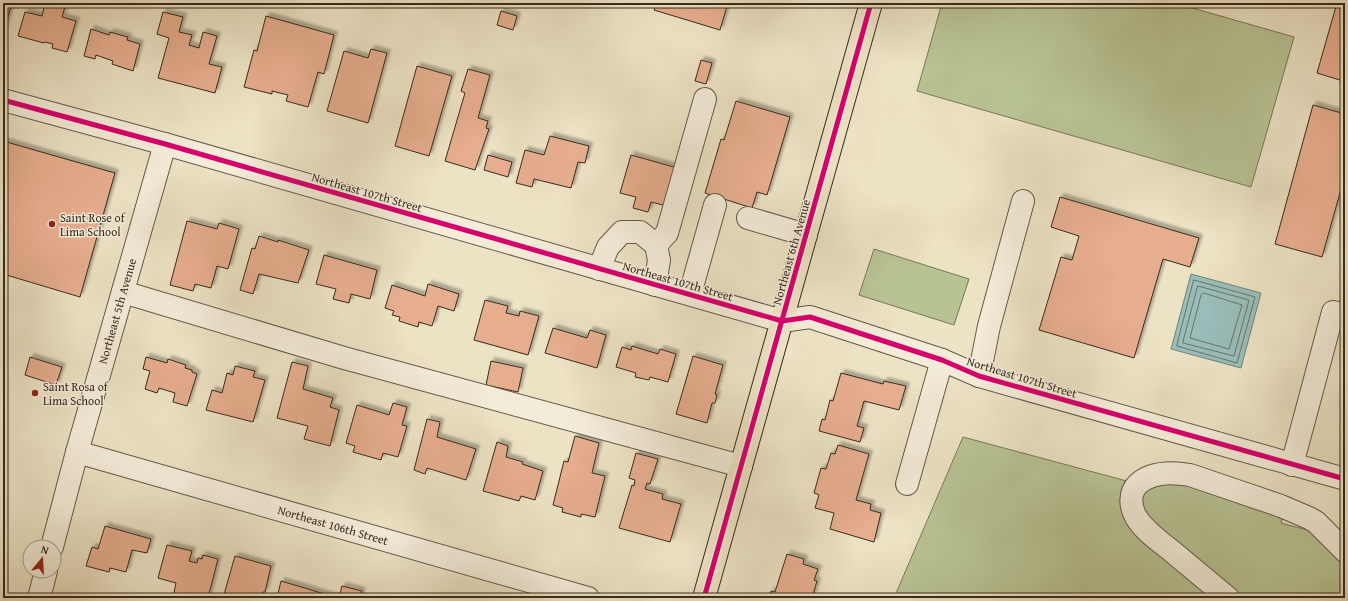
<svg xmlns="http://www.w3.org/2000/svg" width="1348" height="601" font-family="'Gentium Book Plus',serif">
<defs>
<filter id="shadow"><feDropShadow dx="3.5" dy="-3.5" stdDeviation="1" flood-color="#0004"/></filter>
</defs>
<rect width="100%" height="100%" fill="#ece2c4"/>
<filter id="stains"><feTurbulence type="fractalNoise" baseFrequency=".005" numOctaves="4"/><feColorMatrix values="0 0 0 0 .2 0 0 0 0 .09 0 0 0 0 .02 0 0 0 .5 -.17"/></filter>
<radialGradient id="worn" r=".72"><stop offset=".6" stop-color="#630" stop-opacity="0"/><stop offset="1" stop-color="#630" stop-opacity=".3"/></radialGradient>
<g fill="#b8c394" stroke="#787758">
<path d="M942 3H1175L1294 37 1251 187 917 91Z"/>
<path d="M874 249 969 279 954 325 859 295Z"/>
<path d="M963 437 1149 487 1164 484 1189 485 1279 516 1282 519 1281 523 1345 540V598H894Z"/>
</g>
<path fill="#99bdb9" stroke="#72837a" d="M1191 274 1261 293 1241 368 1171 349Z"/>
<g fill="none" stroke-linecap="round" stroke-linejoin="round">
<g stroke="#68746a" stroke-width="1">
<path d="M1194 280 1255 297 1237 363 1177 346Z"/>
<path d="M1198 286 1249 300 1234 356 1183 343Z"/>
<path d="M1204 293 1242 305 1229 349 1190 338 1201 295Z"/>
</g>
</g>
<g fill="#e6ad8e" stroke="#372b1c" filter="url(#shadow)">
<path d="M45 3H66L62 17 76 21 67 52 52 48 53 44 45 42 44 43 18 36 25 12 42 16Z"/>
<path d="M657 3H690L689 6 695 8 696 3H728L720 30 654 10Z"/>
<path d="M1337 3H1345V74L1343 81 1317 73Z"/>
<path d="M3 5 11 7 3 33Z"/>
<path d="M501 11 517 16 513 30 497 25Z"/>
<path d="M163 12 183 17 179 32 192 35 189 45 199 48 203 32 217 36 209 64 222 67 215 93 158 78 169 38 157 34Z"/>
<path d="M266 16 334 35 324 74 318 72 308 107 286 101 288 95 272 91V94L244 87 254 50 257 51Z"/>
<path d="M91 29 109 35 110 32 128 37 127 40 140 44 133 71 112 64 113 61 96 55 95 59 84 56Z"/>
<path d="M371 49 387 53 368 123 327 111 344 51 368 58Z"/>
<path d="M701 60 712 63 706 84 695 81Z"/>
<path d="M417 66 452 76 429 156 395 146Z"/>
<path d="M468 69 490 75 478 118 488 121 486 128 489 129 475 170 445 161 465 93 461 91Z"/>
<path d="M736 101 790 117 767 195 757 192 752 208 705 193 721 139 724 140Z"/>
<path d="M1313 105 1345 114V175L1322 257 1275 244Z"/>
<path d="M550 136 589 146 585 163 578 162 571 188 534 179 532 187 516 183 525 150 544 155Z"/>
<path d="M3 141 115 173 80 297 3 274Z"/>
<path d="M488 155 512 162 508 177 484 170Z"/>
<path d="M631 155 681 169 671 207 651 202 648 212 633 208 636 197 620 193Z"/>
<path d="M1060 197 1199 238 1190 267 1163 259 1134 358 1039 330 1061 257 1072 260 1079 236 1051 227Z"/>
<path d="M187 221 217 229 219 223 239 229 228 269 217 266 211 288 195 284 193 291 170 285Z"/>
<path d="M259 236 278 242V240L309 250 298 283 259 274 253 294 240 290 252 248 255 249Z"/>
<path d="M324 255 377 270 370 299 351 294 349 303 333 299 336 289 316 284Z"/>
<path d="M428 284 459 294 454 311 438 306 432 326 419 322 418 327 399 321 400 317 392 315 394 311 385 308 392 285 425 296Z"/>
<path d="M485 300 508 306 506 313 519 316 520 311 539 316 528 355 474 340Z"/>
<path d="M553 328 587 338 590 330 606 335 597 368 545 353Z"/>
<path d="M632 346 658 354 660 349 676 354 668 382 650 377 649 380 635 377 636 373 616 367 622 347 631 350Z"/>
<path d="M693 356 723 365 715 394 717 395 715 403H712L707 423 676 414Z"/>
<path d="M30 357 62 367 56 385 25 375Z"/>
<path d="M146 357 167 363 168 359 186 365 185 368 192 370V372L197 374 187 406 173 402 175 393 159 388 157 393 145 389 150 371 143 369Z"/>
<path d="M491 361 523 368 518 392 486 385Z"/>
<path d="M292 362 308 366 303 389 333 398 330 407 339 410 330 446 304 439 308 426 277 418Z"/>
<path d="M235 366 255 371 253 377 265 380 253 422 206 410 212 390 222 393 227 373 233 375Z"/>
<path d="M841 373 883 384 884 381 906 386 899 410 864 401 857 426 864 428 860 442 819 431 822 419 825 420 830 400 833 401Z"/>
<path d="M393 403 407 407 402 425 407 426 398 457 383 453 381 460 353 452 355 446 346 443 357 405 389 415Z"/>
<path d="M427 419 440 422 437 437 476 449 466 480 427 468 425 474 414 470Z"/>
<path d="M575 436 599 443 592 473 605 476 595 517 581 514V517L562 512 563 508 553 505 564 461 568 462Z"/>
<path d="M497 442 508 446 506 457 523 462 522 464 543 471 535 500 521 496 519 501 483 491Z"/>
<path d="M838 445 869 454 856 500 871 504 870 510 881 513 874 542 830 529 834 513 815 508 819 495 814 493 821 468 826 469 831 453 835 454Z"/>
<path d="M636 453 658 459 650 484 647 483 645 489 663 494 662 499 681 504 670 542 619 528 632 485 634 486 635 480 629 478Z"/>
<path d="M105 526 151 539 147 553 132 550 126 572 110 568 109 572 86 566 92 547 98 549Z"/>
<path d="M167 545 192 551 189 561 197 563 198 558 202 559 203 555 218 559 208 598 188 593 187 597 174 593 176 583 158 578Z"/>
<path d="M787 554 804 559 803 564 818 569 814 580 817 581 812 598H769L771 591 775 592Z"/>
<path d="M235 556 271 566 265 592H263L261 598H223Z"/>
<path d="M281 581 338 598H277Z"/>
<path d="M342 586 362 591 360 598H339Z"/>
</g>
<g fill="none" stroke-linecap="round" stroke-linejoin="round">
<defs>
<g id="minor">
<path d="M3 100 165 144 782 321 810 317 942 360 979 376 1345 479"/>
<path d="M748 218 806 235"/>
<path d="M656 245 667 233 705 99"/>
<path d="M599 269 608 247 622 232H640L656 245 659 260 655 285"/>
<path d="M123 292 344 358 741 466"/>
<path d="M690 294 715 205"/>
<path d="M979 376 989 326 1023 201"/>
<path d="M77 452 588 598"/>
<path d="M1292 465 1333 312 1345 315"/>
<path d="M907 484 942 360"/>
<path d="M52 547 77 452 165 144"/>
<path d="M39 598 46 571"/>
<path d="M1228 598C1210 583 1192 568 1174 553 1161 542 1145 532 1136 517 1130 507 1129 493 1138 484 1152 471 1173 472 1190 475L1281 506 1309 518 1316 522 1345 551"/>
</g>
<path id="major" d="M704 598 871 3"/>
</defs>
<use href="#minor" stroke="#645946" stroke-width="24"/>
<use href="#major" stroke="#372b1c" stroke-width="24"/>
<use href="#minor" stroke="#f3ecd9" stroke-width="22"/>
<use href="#major" stroke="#ece2c4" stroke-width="22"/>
<defs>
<g id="cycleway">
<path d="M3 100 165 144 782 321 810 317 942 360 979 376 1345 479"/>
<path d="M704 598 871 3"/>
</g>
</defs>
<use href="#cycleway" stroke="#f3ecd9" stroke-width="8"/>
<use href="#cycleway" stroke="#d6006c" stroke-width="5"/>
</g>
<g fill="#8f2418" stroke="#f3ecd9" stroke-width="1.5">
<circle cx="52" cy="224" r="4"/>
<circle cx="35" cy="393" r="4"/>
</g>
<g text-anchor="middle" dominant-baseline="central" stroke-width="3" stroke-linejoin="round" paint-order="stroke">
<g font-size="12" fill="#372b1c" stroke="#f3ecd9">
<text transform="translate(367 192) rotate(16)">Northeast 107th Street</text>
<text transform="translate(791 252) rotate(-74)">Northeast 6th Avenue</text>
<text transform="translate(678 281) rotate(16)">Northeast 107th Street</text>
<text transform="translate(117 311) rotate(-74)">Northeast 5th Avenue</text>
<text transform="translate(1022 377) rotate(17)">Northeast 107th Street</text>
<text transform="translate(333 525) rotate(16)">Northeast 106th Street</text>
</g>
<g font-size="12" fill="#372b1c" stroke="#f3ecd9" text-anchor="start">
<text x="60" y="217">Saint Rose of<tspan x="60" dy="14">Lima School</tspan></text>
<text x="43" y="386">Saint Rosa of<tspan x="43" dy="14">Lima School</tspan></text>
</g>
</g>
<rect width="1348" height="601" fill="none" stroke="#ece2c4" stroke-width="16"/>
<rect x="4" y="4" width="1340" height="593" fill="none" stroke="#372b1c" stroke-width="2"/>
<rect x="8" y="8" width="1332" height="585" fill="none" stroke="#372b1c"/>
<g transform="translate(42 559) rotate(18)"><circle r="19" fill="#f3ecd9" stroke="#a89f8d"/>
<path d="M0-3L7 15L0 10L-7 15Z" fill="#8f2418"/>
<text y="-6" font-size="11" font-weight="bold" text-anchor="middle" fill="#372b1c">N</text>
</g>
<rect width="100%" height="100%" filter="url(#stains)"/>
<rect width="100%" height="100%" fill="url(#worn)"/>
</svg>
